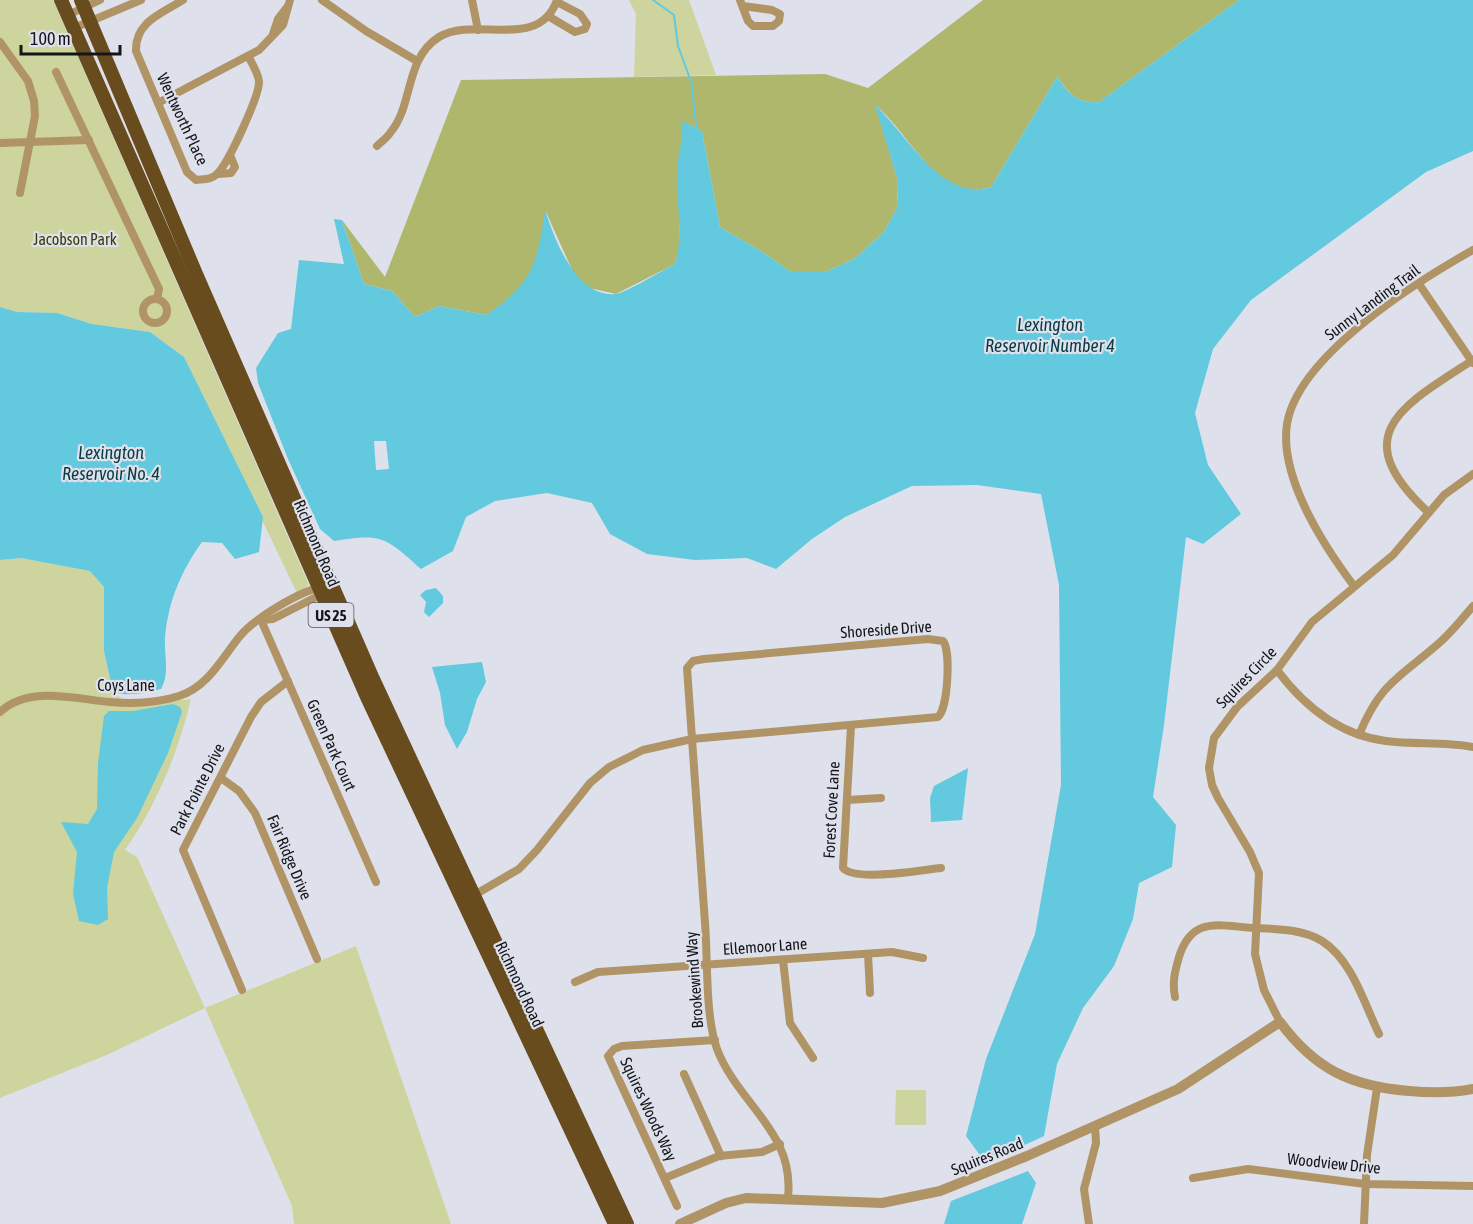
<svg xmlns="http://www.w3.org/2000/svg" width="1473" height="1224" font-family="'Asap Condensed',sans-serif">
<rect width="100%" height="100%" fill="#dee1eb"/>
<g fill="#cdd49d">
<path d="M0 0H53L309 585 297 593 184 357 150 332 92 324 57 313 17 312 0 307Z"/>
<path d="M629 0H689L716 75 634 77 636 14Z"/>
<path d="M21 558 90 571 104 586V651L113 692 130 705 191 699C178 753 157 804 125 850L137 857 205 1008 356 946 451 1224H294L292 1206 205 1008 109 1054 0 1098V560Z"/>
<path d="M896 1090H926V1125H895Z"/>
</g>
<path fill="#aeb76b" d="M983 0H1239L1099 102C1077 104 1069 93 1057 77L991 187C937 203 911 134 876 106L898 181 897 208 884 232 854 259 825 272H791L764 253 720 227 702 131 683 122 684 141 678 161 680 248 675 264 616 294 589 288 573 272 546 212C543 224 542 237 540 250 534 279 510 300 486 315L439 306 415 317 392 291 364 284 342 220 385 277 461 80 825 74 868 88Z"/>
<g fill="#62c9de">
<path d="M1239 0H1473V151L1426 172 1251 300 1213 349 1195 413 1208 465 1241 514 1203 544 1186 537 1164 725 1153 797 1176 825 1172 867 1139 883 1133 919 1114 966 1083 1008 1057 1064 1044 1136 990 1161 982 1158 966 1136 986 1059 1035 934 1061 785 1059 585 1041 494 977 485 912 486 845 517 812 539 776 569 747 558 695 560 647 554 610 534 592 503 547 493 495 501 466 517 453 551 421 569C385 537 383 533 334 541L320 529 288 459 258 383 256 368 278 333 291 329 299 260 344 264 334 219 342 220 364 284 392 291 415 317 439 306 486 315C532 285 538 262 545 210 555 240 576 298 616 294 627 292 663 270 675 264 685 232 674 196 678 162 680 148 683 137 682 121L702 131 720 227 764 253 791 272H825L854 259 884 232 897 208 898 181 875 105C908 135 941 202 991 187L1057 77C1068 93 1078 104 1099 102Z"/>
<path d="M0 307 17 312 57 313 92 324 150 332 184 357 263 517 259 552 235 559 222 543 202 542C181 571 168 602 165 638 164 655 170 674 161 689 145 693 129 697 113 692L104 651V587L90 571 21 558 0 560Z"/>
<path d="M436 588 443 596V603L429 617 424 612 426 602 420 595 426 590Z"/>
<path d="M482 662 486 682 477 699 467 732 457 749 445 725 440 693 432 667Z"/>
<path d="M173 704 180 707 182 712 168 753 137 818 114 852 107 888 108 919 98 925 79 921 73 894 77 852 61 822 88 824 97 809 98 763 104 716 109 711H133Z"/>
<path d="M968 768 962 820 931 822 930 798 934 786Z"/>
<path d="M1028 1171 1036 1183 1022 1224H944L951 1201Z"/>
</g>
<path fill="#dee1eb" d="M374 441H386L389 469 376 470Z"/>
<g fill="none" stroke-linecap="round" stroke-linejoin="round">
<path stroke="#62c9de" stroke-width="2" d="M653 0 674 15 678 46 692 84 696 128"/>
<g stroke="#b19465" stroke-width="8">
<path d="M183 0C161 14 135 22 136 51L187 172 196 180C204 179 211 180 217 174 228 164 260 95 259 81 258 73 252 63 248 56"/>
<path d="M322 0 366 31 417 61"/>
<path d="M472 0 478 30"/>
<path d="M740 0 748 21 753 26H773L779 21 780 14 772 10 743 6"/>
<path d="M68 15 100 0"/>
<path d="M548 16 575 32 585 29 587 24 580 14 557 2"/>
<path d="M74 28 141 0"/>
<path d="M273 34 278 19 288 6"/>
<path d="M0 42 28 81 34 101 35 116 20 193"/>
<path d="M56 72 159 289 157 299"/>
<path d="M158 103 259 50 283 25 290 0"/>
<path d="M0 143 89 140"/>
<path d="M377 146C381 142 387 138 390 133 414 105 404 59 439 37 475 15 539 52 557 0"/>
<path d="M218 174 231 173 235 167 230 155"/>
<path d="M1419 284 1473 363"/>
<circle cx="155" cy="311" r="12"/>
<path d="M1428 512C1345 435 1402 406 1473 360"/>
<path d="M1354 586C1324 546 1279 477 1287 424 1298 356 1416 282 1473 250"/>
<path d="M261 620 376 882"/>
<path d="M261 620 273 619 326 592"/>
<path d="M1277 670C1304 706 1339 735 1386 741 1415 745 1444 741 1473 747"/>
<path d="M0 712C29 685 75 699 110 702 133 704 157 703 179 696 208 687 222 658 240 636 255 618 300 591 322 587"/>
<path d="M851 726 843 868C855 882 921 870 941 868"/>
<path d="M1359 735C1380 683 1399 678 1438 644 1451 633 1462 619 1473 606"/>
<path d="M221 778 239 791 255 813 317 959"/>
<path d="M847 800 881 798"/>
<path d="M471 897 519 869 537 850 590 783 609 767 643 750 692 739 938 717C948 709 951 650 943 641L928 639 704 659 693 661 687 668C693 753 699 838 705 923 708 959 705 1016 717 1049 738 1104 795 1132 788 1197"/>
<path d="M868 954 870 993"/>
<path d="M783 960 790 1023 813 1058"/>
<path d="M575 982 598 972 892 952 923 958"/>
<path d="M242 990 183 850 251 717 261 702 288 681"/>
<path d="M1175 997C1172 982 1175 971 1179 957 1192 915 1220 926 1254 928 1277 929 1302 929 1322 941 1352 960 1364 1003 1379 1034"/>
<path d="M1280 1022 1264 990 1255 954 1259 873 1250 852 1218 798 1212 785 1209 768 1214 738 1237 707 1277 670 1312 622 1393 555 1444 495 1473 474"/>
<path d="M684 1074 721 1156"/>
<path d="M665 1178 719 1156 762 1152 780 1144"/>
<path d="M1193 1178 1248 1169 1365 1184 1473 1186"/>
<path d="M677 1206 608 1056 614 1049 622 1046 715 1040"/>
<path d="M1089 1224 1084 1189 1096 1143 1095 1126"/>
<path d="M1364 1224 1367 1155 1377 1088"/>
</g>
<path stroke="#b19465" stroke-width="10" d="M680 1224 726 1203 746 1198 882 1203 940 1191 1027 1156 1178 1089 1280 1022C1315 1069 1350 1086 1409 1091 1430 1093 1452 1093 1473 1089"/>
<g stroke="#684c1e" stroke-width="14">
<path d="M61 0 367 697 615 1224"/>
<path d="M81 0 196 274 373 679 627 1224"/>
</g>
</g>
<g text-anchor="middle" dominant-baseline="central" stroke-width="4.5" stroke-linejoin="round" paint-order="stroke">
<rect fill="#dee1eb" stroke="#515258" stroke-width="1.5" x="308.5" y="603" width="45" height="24" rx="4.5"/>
<g font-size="15" font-weight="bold" fill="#141519">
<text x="331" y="615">US 25</text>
</g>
<g font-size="16" fill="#141519" stroke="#dee1eb">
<text transform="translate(183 119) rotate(65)">Wentworth Place</text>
<text transform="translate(1372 302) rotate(-37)">Sunny Landing Trail</text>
<text transform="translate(317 543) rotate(67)">Richmond Road</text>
<text transform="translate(886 629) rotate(-4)">Shoreside Drive</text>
<text transform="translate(1246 677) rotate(-46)">Squires Circle</text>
<text x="126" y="685">Coys Lane</text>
<text transform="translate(332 745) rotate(66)">Green Park Court</text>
<text transform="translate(197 789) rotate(-63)">Park Pointe Drive</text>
<text transform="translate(831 810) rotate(-87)">Forest Cove Lane</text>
<text transform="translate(290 857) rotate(67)">Fair Ridge Drive</text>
<text transform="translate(765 946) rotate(-4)">Ellemoor Lane</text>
<text transform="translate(694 980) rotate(-94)">Brookewind Way</text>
<text transform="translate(520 984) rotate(65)">Richmond Road</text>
<text transform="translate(649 1109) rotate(65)">Squires Woods Way</text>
<text transform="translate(987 1156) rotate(-22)">Squires Road</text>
<text transform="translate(1334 1163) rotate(6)">Woodview Drive</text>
</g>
<g font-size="16" fill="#393d00" stroke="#dee1eb">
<text x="75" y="239">Jacobson Park</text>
</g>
<g font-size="18" font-style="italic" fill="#083a43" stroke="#dee1eb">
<text x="1050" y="324">Lexington<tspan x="1050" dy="21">Reservoir Number 4</tspan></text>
<text x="111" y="452">Lexington<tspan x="111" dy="21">Reservoir No. 4</tspan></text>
</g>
</g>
<path d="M21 45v9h99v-9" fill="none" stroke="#141519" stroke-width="3"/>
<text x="30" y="45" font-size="18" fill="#141519" stroke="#dee1eb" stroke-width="4.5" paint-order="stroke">100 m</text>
</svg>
